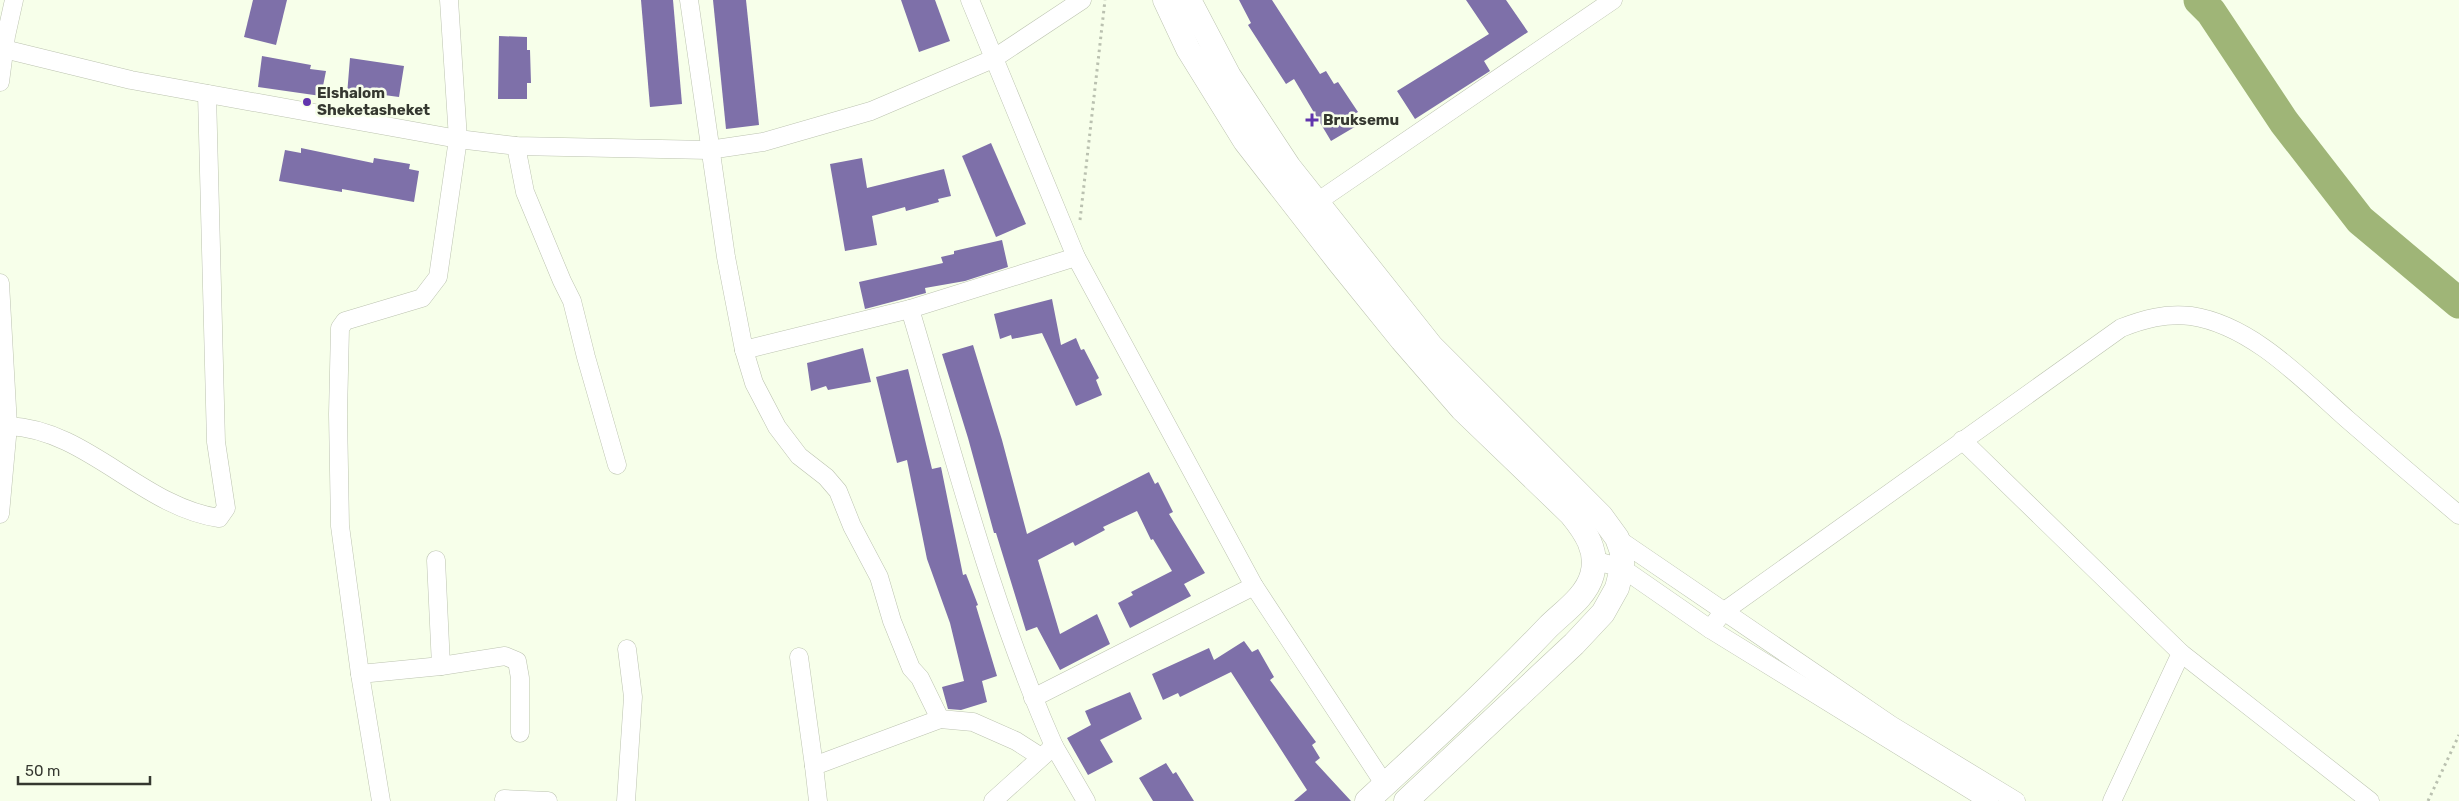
<svg xmlns="http://www.w3.org/2000/svg" width="2459" height="801" font-family="Rubik,sans-serif">
<rect width="100%" height="100%" fill="#f7ffea"/>
<g fill="none" stroke-linecap="round" stroke-linejoin="round">
<path stroke="#9fb577" stroke-width="31" d="M2199 0 2211 12 2284 122 2360 220 2459 303"/>
</g>
<g fill="#7e70a9">
<path d="M253 0H287L276 45 244 37Z"/>
<path d="M641 0H673L682 104 650 107Z"/>
<path d="M713 0H746L759 125 726 129Z"/>
<path d="M901 0H935L950 41 919 52Z"/>
<path d="M1239 0H1272L1320 74 1326 71 1334 84 1338 82 1358 112 1352 115 1358 125 1331 141 1294 79 1286 84 1248 25 1251 23Z"/>
<path d="M1466 0H1506L1528 32 1484 61 1490 71 1415 119 1397 91 1489 34Z"/>
<path d="M499 36 527 37V50H530L531 83H527V99H498Z"/>
<path d="M262 56 311 65 310 69 326 71 321 96 258 87Z"/>
<path d="M350 58 404 66 399 97 384 95 383 100 347 95Z"/>
<path d="M991 143 1026 224 996 237 962 156Z"/>
<path d="M301 148 373 163 374 158 410 164 409 169 419 171 414 202 342 189V192L279 181 285 150 301 153Z"/>
<path d="M862 158 867 188 944 169 951 196 938 199 939 202 906 211 905 207 872 216 877 245 845 251 830 164Z"/>
<path d="M1002 240 1008 267 965 281 925 288 926 293 865 309 859 282 943 263 941 257 954 254V251Z"/>
<path d="M1052 299 1061 345 1076 338 1081 350 1084 349 1099 378 1096 380 1102 395 1076 406 1042 333 1012 339 1011 335 1000 339 994 314Z"/>
<path d="M973 345 1002 440 1027 534 1149 472 1155 484 1158 482 1173 512 1169 514 1205 573 1184 584 1191 596 1130 628 1118 603 1133 595 1131 592 1172 571 1153 539 1151 540 1137 511 1103 527 1105 530 1075 546 1073 542 1038 560 1060 634 1097 614 1110 644 1060 670 1037 627 1026 631 996 533H994L968 438 942 354Z"/>
<path d="M863 348 871 382 828 390 826 386 811 391 807 363Z"/>
<path d="M908 369 932 469 941 467 963 575 966 574 978 605 976 606 997 676 982 681 987 702 961 710 948 709 942 687 964 681 950 623 927 559 907 460 897 463 876 377Z"/>
<path d="M1244 641 1252 652 1258 649 1274 677 1270 680 1316 742 1312 745 1320 758 1315 762 1351 801H1294L1307 790 1231 672 1180 697 1178 693 1163 700 1152 674 1209 648 1214 660Z"/>
<path d="M1130 692 1142 719 1100 740 1113 762 1088 775 1067 738 1091 725 1085 711Z"/>
<path d="M1166 763 1173 774 1176 772 1194 801H1153L1139 778Z"/>
</g>
<g fill="none" stroke-linecap="round" stroke-linejoin="round">
<defs>
<g id="street">
<path d="M449 0 458 139 516 146 709 150 763 142 871 111 993 59 1082 0"/>
<path d="M689 0 726 257 744 350 754 383 777 427 799 456 826 477 838 491 852 526 879 577 892 621 911 668 920 678 940 719 973 722 1016 741 1041 757"/>
<path d="M970 0 1076 257 1254 586 1385 785"/>
<path d="M4 49 131 80 458 139 438 277 422 298 345 321 340 328 338 414 340 526 360 674 381 801"/>
<path d="M0 82 6 36 14 0"/>
<path d="M516 146 525 192 562 281 572 301 586 357 617 465"/>
<path d="M1317 202 1613 0"/>
<path d="M0 283 8 426 0 514"/>
<path d="M744 350 910 309"/>
<path d="M8 426C87 429 142 507 219 518L226 508 216 442 207 94"/>
<path d="M1962 440 2181 653 2112 801"/>
<path d="M1615 537 1891 725 2016 801"/>
<path d="M436 560 441 666"/>
<path d="M1593 560 1622 568 1710 629 1989 801"/>
<path d="M1710 629 1723 612 2121 328C2144 319 2166 313 2191 316 2252 325 2303 380 2347 419 2384 451 2421 483 2459 515"/>
<path d="M2181 653 2370 801"/>
<path d="M799 657 814 766"/>
<path d="M360 674 441 666 505 656 517 661 520 678V733"/>
<path d="M1033 698 1254 586"/>
<path d="M1054 746 1086 801"/>
<path d="M504 799 548 801"/>
<path d="M626 801 633 697 627 649"/>
<path d="M818 801 814 766 940 719"/>
<path d="M993 801 1054 746C992 606 954 456 910 309L1076 257"/>
</g>
<g id="secondary">
<path d="M1165 0 1188 49 1245 141 1339 262 1402 340 1462 409 1571 514C1585 531 1599 551 1592 575 1586 597 1563 612 1548 627 1490 688 1429 744 1367 801"/>
<path d="M1189 0 1229 76 1289 167 1431 346 1601 516 1617 538 1622 552V568L1617 588 1603 613 1574 644 1406 801"/>
</g>
</defs>
<use href="#street" stroke="#bcc3b0" stroke-width="19"/>
<use href="#secondary" stroke="#bcc3b0" stroke-width="25"/>
<g stroke="#bac1b0" stroke-width="3" stroke-dasharray="2.5 4" stroke-linecap="butt">
<path d="M1080 220 1105 0"/>
<path d="M2428 801 2459 735"/>
</g>
<use href="#street" stroke="#fff" stroke-width="18"/>
<use href="#secondary" stroke="#fff" stroke-width="24"/>
</g>
<g fill="#6135ad" stroke="#f7ffea" stroke-width="2">
<circle cx="307" cy="102" r="5"/>
<path d="M1309.5 112.5h5v5h5v5h-5v5h-5v-5h-5v-5h5z"/>
</g>
<g text-anchor="middle" dominant-baseline="central" stroke-width="5" stroke-linejoin="round" paint-order="stroke">
<g font-size="15" font-weight="bold" fill="#353830" stroke="#f7ffea" text-anchor="start">
<text x="317" y="93">Elshalom<tspan x="317" dy="17">Sheketasheket</tspan></text>
<text x="1323" y="120">Bruksemu</text>
</g>
</g>
<path d="M18 776v8h132v-8" fill="none" stroke="#353830" stroke-width="2.5"/>
<text x="25" y="776" font-size="15" fill="#353830" stroke="#f7ffea" stroke-width="4" paint-order="stroke">50 m</text>
</svg>
